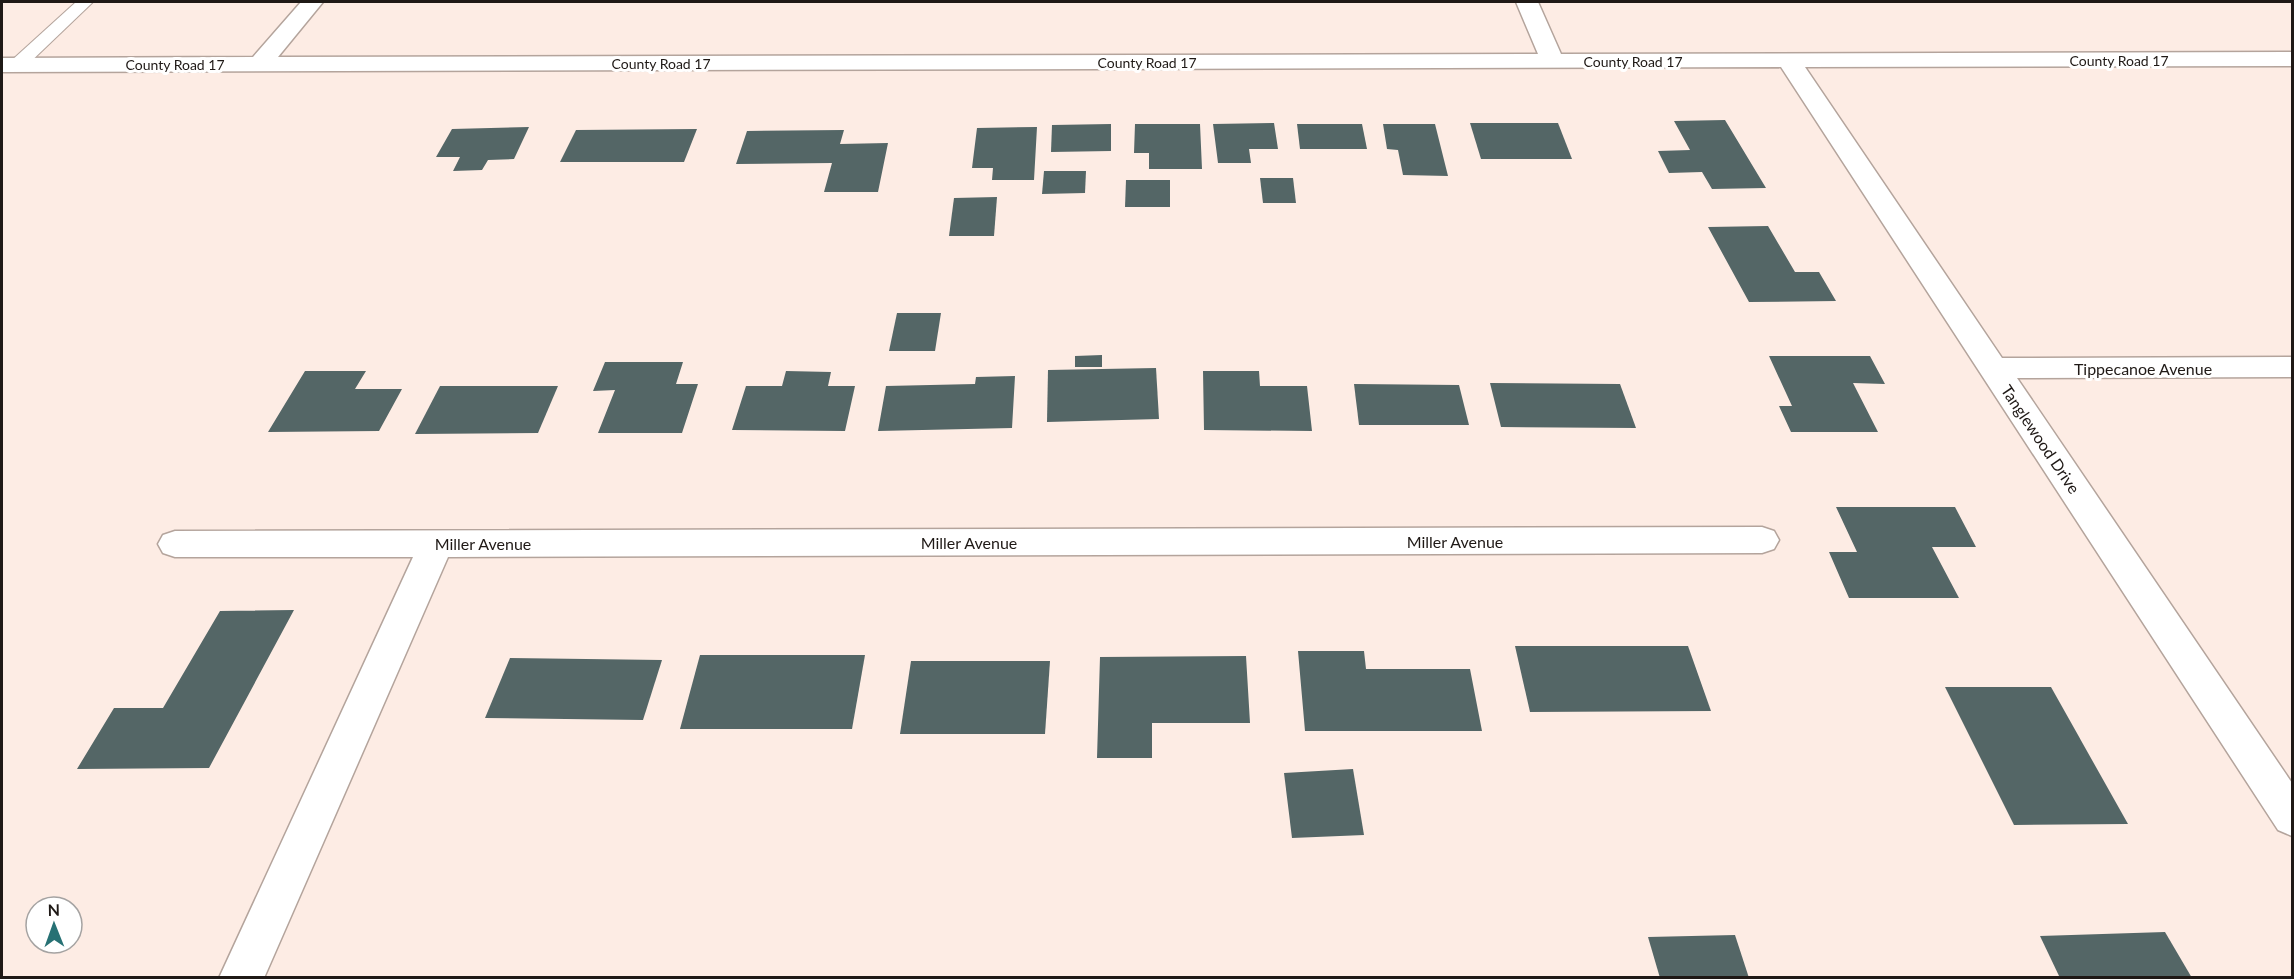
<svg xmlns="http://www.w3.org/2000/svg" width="2294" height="979" font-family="Lato,sans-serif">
<rect width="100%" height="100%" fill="#fdece4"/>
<g fill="#546666">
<path d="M1725 120 1766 188 1712 189 1702 172 1669 173 1658 151 1690 150 1674 121Z"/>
<path d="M1274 123 1278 149H1249L1251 163H1218L1213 124Z"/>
<path d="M1470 123H1558L1572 159H1481Z"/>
<path d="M1111 124V151L1051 152 1052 125Z"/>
<path d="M1135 124H1200L1202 169H1149V153H1134Z"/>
<path d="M1297 124H1362L1367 149H1300Z"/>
<path d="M1383 124H1435L1448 176 1403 175 1398 150 1387 149Z"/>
<path d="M529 127 514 159 488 160 482 170 453 171 460 157H436L452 129Z"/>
<path d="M1037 127 1034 180H992L993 168H972L977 128Z"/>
<path d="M697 129 684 162H560L576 130Z"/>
<path d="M844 130 840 144 888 143 878 192H824L832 163 736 164 747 131Z"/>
<path d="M1044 171H1086L1085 193 1042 194Z"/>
<path d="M1260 178H1293L1296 203H1263Z"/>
<path d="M1126 180H1170V207H1125Z"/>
<path d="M997 197 994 236H949L954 198Z"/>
<path d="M1768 226 1795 272H1819L1836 301 1749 302 1708 227Z"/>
<path d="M897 313H941L935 351H889Z"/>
<path d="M1102 355V367H1075V356Z"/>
<path d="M1769 356H1870L1885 384 1853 383 1878 432H1791L1779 406H1792Z"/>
<path d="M605 362H683L676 384H698L682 433H598L615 390 593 391Z"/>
<path d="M1156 368 1159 419 1047 422 1048 370Z"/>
<path d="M305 371H366L355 389H402L379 431 268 432Z"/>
<path d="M786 371 831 372 828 386H855L845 431 732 430 746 386H782Z"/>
<path d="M1203 371H1259L1260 386H1307L1312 431 1204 430Z"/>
<path d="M1015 376 1012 428 878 431 886 386 975 384 976 377Z"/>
<path d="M1490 383 1620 384 1636 428 1501 427Z"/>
<path d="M1354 384 1459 385 1469 425H1359Z"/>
<path d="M440 386H558L538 433 415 434Z"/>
<path d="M1836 507H1955L1976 547H1932L1959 598H1849L1829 552H1857Z"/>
<path d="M294 610 209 768 77 769 114 708H163L220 611Z"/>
<path d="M1515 646H1688L1711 711 1530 712Z"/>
<path d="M1298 651H1364L1366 669H1470L1482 731H1305Z"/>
<path d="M700 655H865L852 729H680Z"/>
<path d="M1246 656 1250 723H1152V758H1097L1100 657Z"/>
<path d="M510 658 662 660 643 720 485 718Z"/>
<path d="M911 661H1050L1045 734H900Z"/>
<path d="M1945 687H2051L2128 824 2014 825Z"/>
<path d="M1353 769 1364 835 1292 838 1284 773Z"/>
<path d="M2165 932 2192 978H2060L2040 936Z"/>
<path d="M1735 935 1749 978H1660L1648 937Z"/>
</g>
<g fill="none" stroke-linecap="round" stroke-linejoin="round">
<defs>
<path id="lane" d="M76 2H93L23 69H11L8 65 11 61Z"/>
<g id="street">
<path d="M301 2H323L278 57 1538 54 1516 2H1538L1561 54 2292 52V66L1805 67 2002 358 2292 357V377L2017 378 2292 783V836L2278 830 1781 67 2 72V58L253 57Z"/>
<path d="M1762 527 1774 531 1779 540 1774 549 1762 553 448 557 264 978H219L413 557H175L163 553 158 544 163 535 175 531Z"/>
</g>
</defs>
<use href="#lane" stroke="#b4a49c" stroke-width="2"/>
<use href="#street" stroke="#b4a49c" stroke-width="3"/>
<use href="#lane" fill="#fff" fill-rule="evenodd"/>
<use href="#street" fill="#fff" fill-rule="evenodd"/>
</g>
<g text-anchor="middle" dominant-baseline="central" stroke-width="6" stroke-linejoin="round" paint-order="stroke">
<g font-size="14" fill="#1f1916" stroke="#fff">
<text x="2119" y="60">County Road 17</text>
<text x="1633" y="61">County Road 17</text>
<text x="1147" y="62">County Road 17</text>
<text x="661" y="63">County Road 17</text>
<text x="175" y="64">County Road 17</text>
</g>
<g font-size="16" fill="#1f1916" stroke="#fff">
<text x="2143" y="368">Tippecanoe Avenue</text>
<text transform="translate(2041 439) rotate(56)">Tanglewood Drive</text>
<text x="1455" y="541">Miller Avenue</text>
<text x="969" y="542">Miller Avenue</text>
<text x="483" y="543">Miller Avenue</text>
</g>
</g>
<rect width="2294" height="979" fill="none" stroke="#1f1916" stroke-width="6"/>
<g transform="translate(54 925) rotate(359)"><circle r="28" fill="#ffffff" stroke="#a5a3a2" stroke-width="1.5"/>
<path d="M0-4.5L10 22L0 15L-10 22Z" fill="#277174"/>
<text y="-9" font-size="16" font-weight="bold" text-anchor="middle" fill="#1f1916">N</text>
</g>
</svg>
